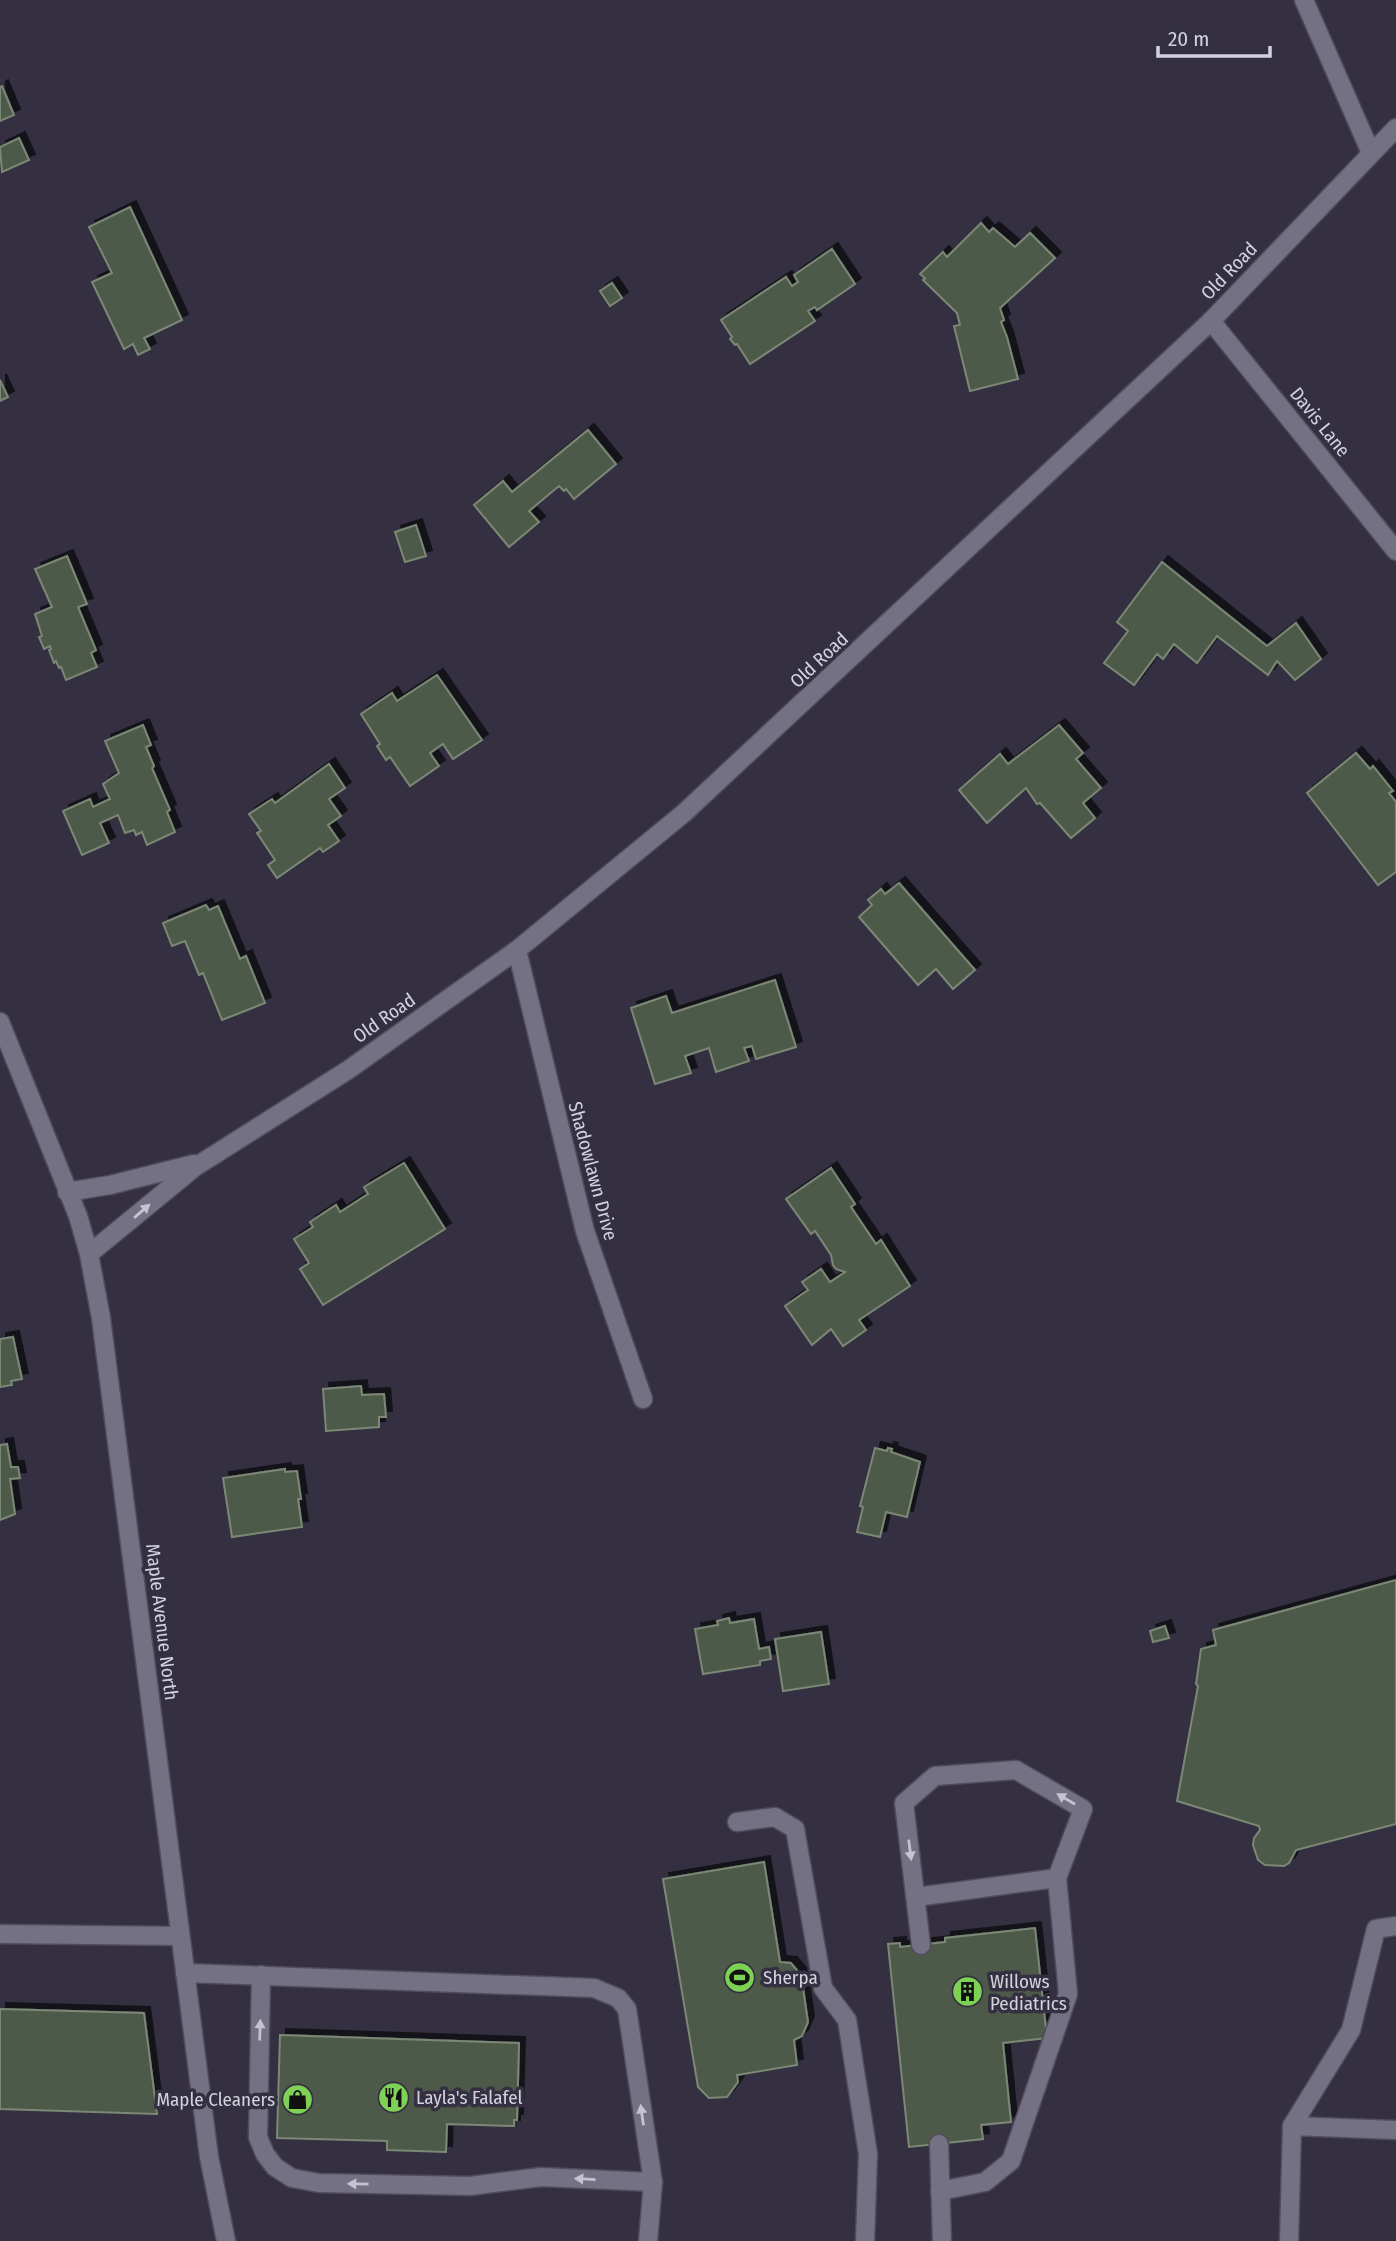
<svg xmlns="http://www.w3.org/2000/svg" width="1396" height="2241" font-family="'Fira Sans Condensed',sans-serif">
<defs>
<filter id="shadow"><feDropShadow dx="6" dy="-6" stdDeviation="0" flood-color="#0009"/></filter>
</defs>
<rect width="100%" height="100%" fill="#343041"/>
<g fill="#4e5a49" stroke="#7b8876" stroke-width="2" filter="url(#shadow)">
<path d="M2 86 14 115 0 121V87Z"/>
<path d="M19 138 29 160 2 172 0 147Z"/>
<path d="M130 207 182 320 144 338 150 349 138 355 133 344 124 349 92 282 112 273 89 227Z"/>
<path d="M981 223 989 232 993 228 1015 247 1030 233 1055 258 1000 308 1004 320 1001 322 1007 337 1018 379 970 391 954 326 960 325 957 313 923 280 925 278 920 274 943 252 947 257Z"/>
<path d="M832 249 855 284 817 310 815 307 808 311 815 321 750 364 737 344 735 345 730 339 732 337 721 320 786 277 792 286 798 282 794 275Z"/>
<path d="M612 283 622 298 610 306 600 291Z"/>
<path d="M0 380 8 397 0 401Z"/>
<path d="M588 430 616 464 574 499 566 489 564 491 559 486 529 511 539 522 509 547 474 505 503 481 512 492Z"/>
<path d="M416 525 426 556 405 562 395 532Z"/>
<path d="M67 556 87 604 78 607 96 650 91 653 97 667 66 680 61 667 59 668 56 661 54 663 49 650 51 649 50 646 44 649 39 637 42 636 35 614 52 607 35 569Z"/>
<path d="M1162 562 1267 646 1296 623 1321 659 1295 680 1277 661 1268 675 1217 636 1197 663 1174 644 1163 659 1157 654 1134 685 1104 663 1128 631 1117 622Z"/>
<path d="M437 675 482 740 453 759 443 744 430 753 439 766 410 786 390 757 386 760 377 746 380 744 361 714 392 693 397 701Z"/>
<path d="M143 725 151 745 146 747 154 766 152 768 170 810 167 812 175 832 147 845 142 832 136 835 134 830 125 833 118 815 100 823 109 843 82 855 63 811 90 799 93 807 110 799 103 784 119 773 105 741Z"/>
<path d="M1059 725 1083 753 1076 759 1101 788 1083 803 1095 818 1071 838 1040 803 1037 804 1026 788 987 823 959 790 1000 754 1008 764Z"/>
<path d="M1356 753 1370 769 1373 766 1393 791 1389 793 1396 802V872L1378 885 1307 793Z"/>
<path d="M329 764 345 788 329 799 341 816 328 825 339 841 323 852 320 848 277 878 268 865 275 860 257 833 261 831 249 814 272 799 275 803Z"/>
<path d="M899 883 975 970 953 989 936 969 918 985 859 917 872 905 868 900 881 889 885 894Z"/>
<path d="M206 905 209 910 218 906 240 959 246 956 265 1003 222 1020 203 973 199 975 185 941 172 946 163 923Z"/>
<path d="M775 980 796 1047 756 1059 752 1046 744 1048 749 1061 716 1072 709 1048 685 1056 691 1073 655 1084 631 1008 666 996 672 1013Z"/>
<path d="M404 1163 445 1229 323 1305 300 1269 309 1263 294 1239 313 1227 310 1222 336 1205 340 1212 368 1194 364 1187Z"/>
<path d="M831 1168 855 1204 851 1207 876 1244 881 1240 910 1286 859 1320 866 1330 843 1346 831 1329 812 1345 785 1306 808 1290 802 1282 821 1269 830 1282 845 1272 836 1269 833 1265 831 1255 815 1231 811 1234 786 1199Z"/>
<path d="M13 1337 22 1379 11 1381 12 1385 0 1387V1339Z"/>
<path d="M361 1386 362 1395 384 1394 386 1417H379V1427L326 1431 323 1389Z"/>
<path d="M7 1444 11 1467H18L20 1478 10 1479 15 1514 0 1520V1445Z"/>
<path d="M875 1448 887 1451 888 1448 892 1449 891 1452 920 1462 907 1517 886 1512 880 1537 857 1532 863 1507 860 1506Z"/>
<path d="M285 1469V1472L297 1471 301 1499H298L302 1527 232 1537 223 1478Z"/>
<path d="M1396 1580V1824L1296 1850 1289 1863 1284 1866 1265 1865 1258 1860 1253 1845 1254 1838 1260 1830 1259 1826 1177 1801 1198 1686 1196 1684 1201 1649 1216 1645 1213 1630Z"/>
<path d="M729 1618 730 1623 754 1619 759 1649 769 1647 771 1659 760 1661V1665L703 1674 695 1629 718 1625 717 1621Z"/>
<path d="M1165 1626 1169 1638 1153 1642 1150 1631Z"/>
<path d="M821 1632 829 1684 783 1691 775 1639Z"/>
<path d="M764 1862 780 1962 791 1963 800 1974 801 1981 799 1989 803 1988 808 2022 802 2036 794 2040 797 2065 737 2075 738 2082 727 2097 709 2098 698 2087 663 1879Z"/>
<path d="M1035 1928 1047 2038 1003 2043 1011 2122 981 2125 983 2139 909 2147 888 1944 900 1943V1947L945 1942V1938Z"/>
<path d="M0 2009 144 2013 157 2114 0 2109Z"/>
<path d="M280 2035 519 2043 517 2120H514V2126L447 2124 446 2152 387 2150V2141L277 2138Z"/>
</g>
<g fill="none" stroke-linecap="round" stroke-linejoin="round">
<defs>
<g id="lane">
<path d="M737 1822 775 1817 795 1829 823 1988 847 2020 868 2154 865 2241"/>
<path d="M916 1897 1057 1878 1068 1994 1011 2161 985 2182 940 2191"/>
<path d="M0 1934 179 1936"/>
<path d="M921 1945 904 1803 935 1776 1016 1770 1083 1809 1057 1878"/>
<path d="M185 1973 594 1988 618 1998 627 2009 653 2182 648 2241"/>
<path d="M261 1975 258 2137 265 2154 275 2167 292 2178 319 2183 470 2186 541 2177 653 2182"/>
<path d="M1292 2126 1351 2030 1376 1929 1396 1926"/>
<path d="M939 2144 942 2241"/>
<path d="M1289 2241 1292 2126 1396 2130"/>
</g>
<g id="street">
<path d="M1304 0 1371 153"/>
<path d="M1211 321 1396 551"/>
<path d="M517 950 585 1231 643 1399"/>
<path d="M0 1022 78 1216 89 1254 101 1318 209 2157 226 2241"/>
<path d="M67 1192 110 1185 194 1164"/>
<path d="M89 1254 195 1167 348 1070 517 950 684 813 1211 321 1396 128"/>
</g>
</defs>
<use href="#lane" stroke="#504c5a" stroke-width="21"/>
<use href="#street" stroke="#504c5a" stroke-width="21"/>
<use href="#lane" stroke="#757185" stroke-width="18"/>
<use href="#street" stroke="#757185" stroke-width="18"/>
</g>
<defs><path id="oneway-solid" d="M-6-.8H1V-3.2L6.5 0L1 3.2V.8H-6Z" transform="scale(1.75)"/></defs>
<g fill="#c6c3d0">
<use href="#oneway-solid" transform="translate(142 1211) rotate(-41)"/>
<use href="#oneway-solid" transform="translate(1066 1799) rotate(-150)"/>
<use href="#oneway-solid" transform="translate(910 1850) rotate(83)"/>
<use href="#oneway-solid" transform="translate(260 2030) rotate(-88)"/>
<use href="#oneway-solid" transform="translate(642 2115) rotate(-98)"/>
<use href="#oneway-solid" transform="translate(585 2179) rotate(-177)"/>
<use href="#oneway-solid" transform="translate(358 2184) rotate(-179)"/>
</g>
<defs>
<symbol id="stadium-disc" viewBox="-11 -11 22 22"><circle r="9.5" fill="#7dd154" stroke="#343041"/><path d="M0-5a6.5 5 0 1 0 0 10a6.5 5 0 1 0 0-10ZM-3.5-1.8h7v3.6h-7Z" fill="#111"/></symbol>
<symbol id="building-disc" viewBox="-11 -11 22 22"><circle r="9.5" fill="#7dd154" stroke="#343041"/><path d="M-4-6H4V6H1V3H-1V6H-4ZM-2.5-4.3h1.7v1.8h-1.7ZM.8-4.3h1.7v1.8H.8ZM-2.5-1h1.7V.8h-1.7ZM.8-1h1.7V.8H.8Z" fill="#111"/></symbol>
<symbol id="restaurant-disc" viewBox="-11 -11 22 22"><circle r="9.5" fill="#7dd154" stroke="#343041"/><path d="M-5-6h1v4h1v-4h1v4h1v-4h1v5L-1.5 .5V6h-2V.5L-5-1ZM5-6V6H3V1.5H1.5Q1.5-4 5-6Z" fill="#111"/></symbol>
<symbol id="shop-disc" viewBox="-11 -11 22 22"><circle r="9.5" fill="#7dd154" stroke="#343041"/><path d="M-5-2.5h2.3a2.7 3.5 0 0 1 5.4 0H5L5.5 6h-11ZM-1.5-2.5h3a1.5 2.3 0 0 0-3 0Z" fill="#111"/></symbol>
</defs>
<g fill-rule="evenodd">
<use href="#stadium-disc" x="722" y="1960" width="35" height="35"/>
<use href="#building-disc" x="950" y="1974" width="35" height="35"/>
<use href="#restaurant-disc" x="376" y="2080" width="35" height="35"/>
<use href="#shop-disc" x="280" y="2082" width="35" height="35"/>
</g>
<g text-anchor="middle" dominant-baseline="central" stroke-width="7" stroke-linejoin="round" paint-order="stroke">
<g font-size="19" fill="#d4d2dd" stroke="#343041">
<text transform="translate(1229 271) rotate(-46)">Old Road</text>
<text transform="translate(1320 422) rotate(51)">Davis Lane</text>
<text transform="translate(819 660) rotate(-43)">Old Road</text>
<text transform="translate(384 1018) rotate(-35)">Old Road</text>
<text transform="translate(593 1171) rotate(75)">Shadowlawn Drive</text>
<text transform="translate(162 1622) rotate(83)">Maple Avenue North</text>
</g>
<g font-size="19" fill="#d4d2dd" stroke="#343041" text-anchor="start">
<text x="763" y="1977">Sherpa</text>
<text x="990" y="1981">Willows<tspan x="990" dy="22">Pediatrics</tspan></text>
<text x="416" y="2097">Layla's Falafel</text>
<text x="275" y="2099" text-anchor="end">Maple Cleaners</text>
</g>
</g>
<path d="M1158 46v10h112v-10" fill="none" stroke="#d4d2dd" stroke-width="3.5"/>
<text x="1168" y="46" font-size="21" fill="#d4d2dd" stroke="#343041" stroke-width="5" paint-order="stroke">20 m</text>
</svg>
